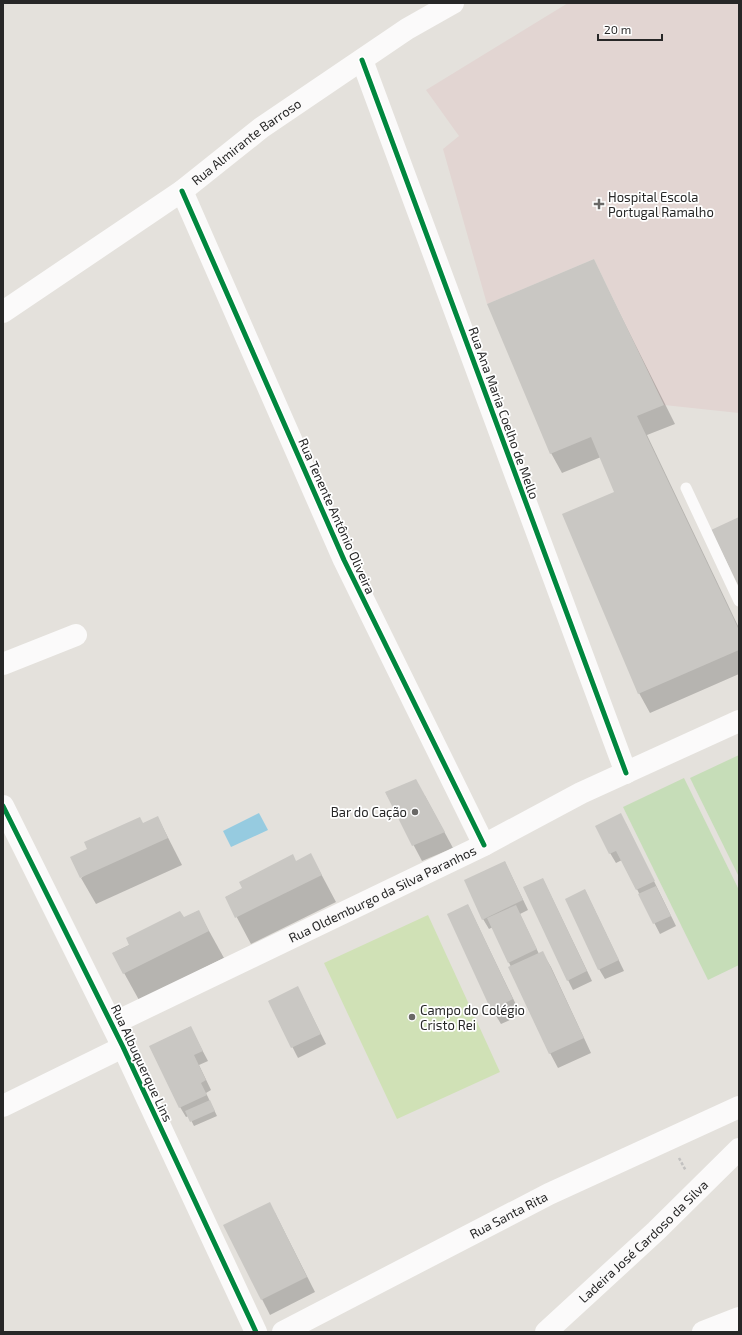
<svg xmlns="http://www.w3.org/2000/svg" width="742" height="1335" font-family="'Exo 2',sans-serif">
<rect width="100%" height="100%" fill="#e4e1dc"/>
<path fill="#e2d5d2" d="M568 3H739V413L664 405 594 259 487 304 443 149 459 136 426 90Z"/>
<g fill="#c6ddb8">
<path d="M739 755V877L690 778Z"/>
<path d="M684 778 739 890V965L708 980 623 807Z"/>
</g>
<path fill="#d0e1b6" d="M428 915 500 1072 397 1119 324 963Z"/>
<path fill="#96cbe0" d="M259 813 268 830 231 847 223 831Z"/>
<g fill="#0003">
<path d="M593 260 675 424 647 435 739 628V674L650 713 639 693 616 493 601 457 562 473 551 453Z"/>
<path d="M386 793 425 796 453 848 422 861Z"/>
<path d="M158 818 182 865 96 904 81 878Z"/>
<path d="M626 824 676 926 660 934 622 860 616 863 610 853Z"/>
<path d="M311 855 336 902 251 944 226 897Z"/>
<path d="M505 862 528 910 520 914 539 954 542 952 551 967 591 1053 558 1068 550 1053 493 927 489 929 483 919Z"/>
<path d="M543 879 592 981 573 990 568 980Z"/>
<path d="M585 890 624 971 605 979 599 969Z"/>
<path d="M468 905 521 1015 501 1024 492 1009Z"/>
<path d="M198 911 224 958 139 1000 113 953Z"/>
<path d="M298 988 326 1044 298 1058 269 1001Z"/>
<path d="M190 1027 208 1061 199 1065 211 1090 206 1093 217 1116 194 1126 189 1116 186 1117 180 1107 151 1046Z"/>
<path d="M275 1213 315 1292 270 1315 225 1226Z"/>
</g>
<g fill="#c9c7c3">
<path d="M594 259 664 405 637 416 739 630V650L638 694 562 514 614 492 591 437 550 454 487 304Z"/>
<path d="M739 517V587L711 530Z"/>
<path d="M416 779 445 832 412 846 385 792Z"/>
<path d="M621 813 655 881 636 890 616 851 609 854 595 826Z"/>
<path d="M158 816 168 838 80 878 70 857 87 849 84 842 140 817 143 823Z"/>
<path d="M311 853 322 875 235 918 225 897 242 888 239 882 293 854 296 861Z"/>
<path d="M505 861 523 900 482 920 464 880Z"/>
<path d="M543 878 587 971 567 981 523 887Z"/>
<path d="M656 886 671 916 653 924 638 894Z"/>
<path d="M585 889 619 960 598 970 565 899Z"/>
<path d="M468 904 513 999 491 1010 447 914Z"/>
<path d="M516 905 537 949 508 963 487 918Z"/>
<path d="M199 910 209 931 123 974 112 953 129 945 126 938 180 911 184 917Z"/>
<path d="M543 951 584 1038 549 1054 508 967Z"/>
<path d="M298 986 321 1034 291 1048 268 1001Z"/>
<path d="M191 1026 203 1051 194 1055 206 1080 201 1083 207 1095 179 1108 149 1046Z"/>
<path d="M210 1100 215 1111 190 1122 185 1111Z"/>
<path d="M270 1202 307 1277 261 1300 223 1225Z"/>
</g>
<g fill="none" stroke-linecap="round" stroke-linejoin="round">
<path stroke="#c2c1c0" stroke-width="2.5" stroke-dasharray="3 2" stroke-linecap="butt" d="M679 1158 686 1171"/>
<path stroke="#fbfafa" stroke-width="11" d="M686 488 739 601"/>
<g stroke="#fbfafa" stroke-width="22">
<path d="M362 60 626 773"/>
<path d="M182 191 344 560 484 845"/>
<path id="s1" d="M3 312 182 191 261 128 407 29 453 3"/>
<path d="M3 664 76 635"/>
<path d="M3 806 123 1047 256 1332"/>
<path id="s2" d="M112 1024 484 845 581 793 739 721"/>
<path d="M3 1106 123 1047"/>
<path id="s3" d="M283 1332 549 1194 739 1107"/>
<path id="s4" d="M546 1332 656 1231 739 1149"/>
<path d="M703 1332 739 1318"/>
</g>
<defs>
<g id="cycleway">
<path d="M362 60 626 773"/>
<path d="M182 191 344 560 484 845"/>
<path d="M3 806 123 1047 256 1332"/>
</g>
</defs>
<use href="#cycleway" stroke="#fff" stroke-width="8"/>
<use href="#cycleway" stroke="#00873e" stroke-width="5"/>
</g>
<g fill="#696866" stroke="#fff" stroke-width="1.5">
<path d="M597 198h4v4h4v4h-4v4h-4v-4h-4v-4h4z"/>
<circle cx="415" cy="812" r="4"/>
<circle cx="412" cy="1017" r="4"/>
</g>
<g text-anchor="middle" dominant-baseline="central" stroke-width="3.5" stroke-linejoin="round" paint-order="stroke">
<g font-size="13" fill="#272727" stroke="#fff">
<text stroke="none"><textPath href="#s1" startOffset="297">Rua Almirante Barroso</textPath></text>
<text transform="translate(504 413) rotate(70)">Rua Ana Maria Coelho de Mello</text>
<text transform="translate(337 516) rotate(66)">Rua Tenente Antônio Oliveira</text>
<text stroke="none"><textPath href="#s2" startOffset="300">Rua Oldemburgo da Silva Paranhos</textPath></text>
<text transform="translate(142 1063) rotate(65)">Rua Albuquerque Lins</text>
<text stroke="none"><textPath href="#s3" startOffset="254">Rua Santa Rita</textPath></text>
<text stroke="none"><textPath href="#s4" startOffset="133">Ladeira José Cardoso da Silva</textPath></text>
</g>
<g font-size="13" fill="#272727" stroke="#fff" text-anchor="start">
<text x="608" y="197">Hospital Escola<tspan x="608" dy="15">Portugal Ramalho</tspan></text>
<text x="407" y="812" text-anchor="end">Bar do Cação</text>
<text x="420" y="1010">Campo do Colégio<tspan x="420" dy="15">Cristo Rei</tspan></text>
</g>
</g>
<rect width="742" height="1335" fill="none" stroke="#272727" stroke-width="8"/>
<path d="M598 34v6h64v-6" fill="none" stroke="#272727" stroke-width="2"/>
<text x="604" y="34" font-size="12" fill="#272727" stroke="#ffffff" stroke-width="3" paint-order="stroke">20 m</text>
</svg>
